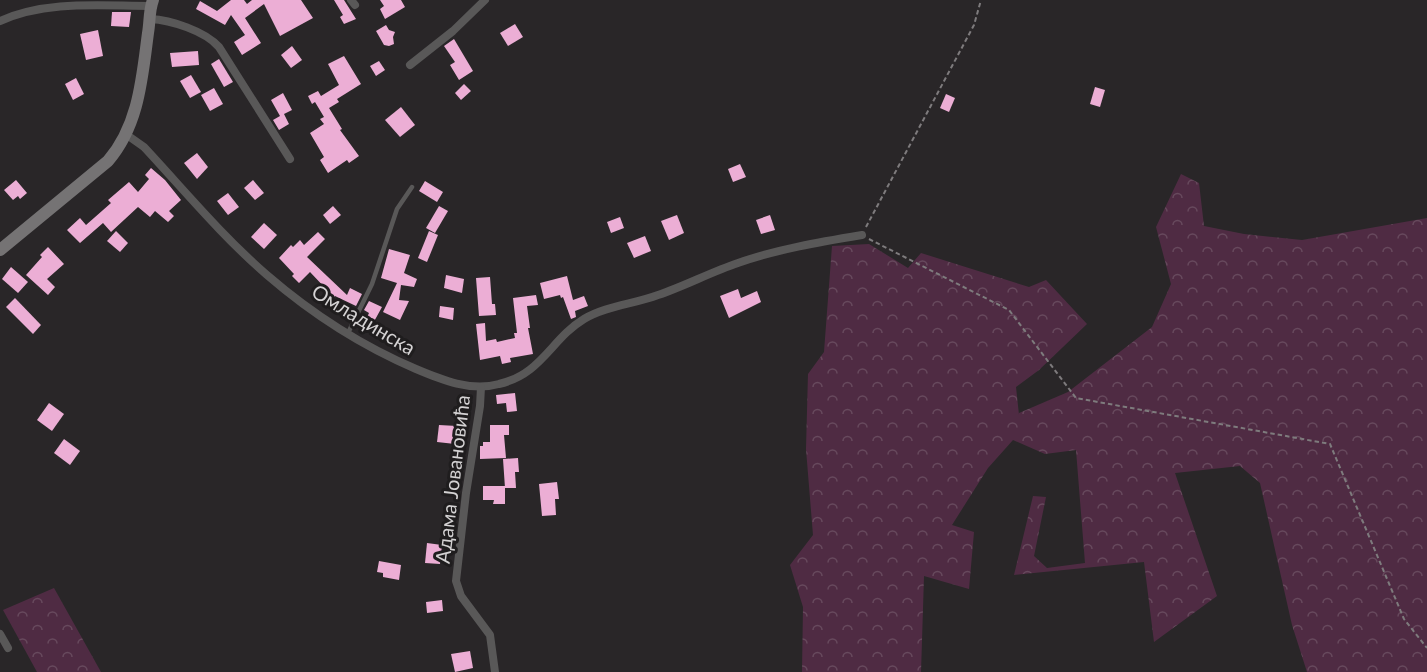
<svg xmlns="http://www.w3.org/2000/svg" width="1427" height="672" font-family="Lato,sans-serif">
<defs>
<pattern id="forest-crowns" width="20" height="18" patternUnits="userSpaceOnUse" patternTransform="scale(1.5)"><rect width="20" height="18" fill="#4f2b43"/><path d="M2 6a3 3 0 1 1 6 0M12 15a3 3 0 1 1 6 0" fill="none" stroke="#67495d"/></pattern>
</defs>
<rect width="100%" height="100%" fill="#292628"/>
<g fill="url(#forest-crowns)">
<path d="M1181 174 1199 183 1204 226 1244 234 1302 240 1427 218V672H1307L1292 625 1260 483 1240 466 1175 473 1217 596 1154 642 1144 562 1014 575 1033 496 1046 497 1034 556 1047 568 1085 563 1076 450 1045 454 1013 440 988 468 952 525 974 532 969 589 924 576 921 672H802L803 607 790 565 813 535 806 449 808 374 824 352 832 246 869 244 908 268 921 253 1029 287 1046 280 1087 324 1039 370 1016 387 1019 415V413L1068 392 1152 327 1171 284 1156 227Z"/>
<path d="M54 588 101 672H37L3 610Z"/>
</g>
<g fill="#ecaed5">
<path d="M231 0H244L247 4 252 0H301L313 18 280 36 264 4 245 18 261 43 242 55 234 42 245 35 231 15 225 25 196 9 200 1 217 11Z"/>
<path d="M334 0H344L356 19 344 24 340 17 343 15Z"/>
<path d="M380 0H401L405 7 385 19 380 9 384 6Z"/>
<path d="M112 12H131L129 27 111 26Z"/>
<path d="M515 24 523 37 508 46 500 33Z"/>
<path d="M386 25 389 30 395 32 393 37 394 44 389 46 384 45 376 31Z"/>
<path d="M98 30 103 56 86 60 80 34Z"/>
<path d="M454 39 473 71 459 80 450 65 455 62 444 46Z"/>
<path d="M292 46 302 60 291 68 281 55Z"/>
<path d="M198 51 199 65 172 67 170 53Z"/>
<path d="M344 56 361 84 337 99 339 102 329 108 342 129 340 130 359 156 349 163 347 160 328 173 320 160 324 157 310 133 324 124 320 119 324 117 315 102 312 104 308 96 318 91 321 96 339 85 328 64Z"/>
<path d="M219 59 233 82 224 87 211 64Z"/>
<path d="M379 61 385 70 376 76 370 66Z"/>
<path d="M191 75 201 92 190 98 180 81Z"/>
<path d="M76 78 84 94 73 100 65 84Z"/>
<path d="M464 84 471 91 461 100 455 93Z"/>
<path d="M1095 87 1105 90 1100 107 1090 104Z"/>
<path d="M214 88 223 104 210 111 201 95Z"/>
<path d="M283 93 292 110 284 114 289 124 279 130 273 120 280 116 271 100Z"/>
<path d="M946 94 955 98 949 112 940 108Z"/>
<path d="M401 107 415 125 400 137 385 120Z"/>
<path d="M197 153 208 167 197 179 184 163Z"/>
<path d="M740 164 746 177 733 182 728 169Z"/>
<path d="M151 168 165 180 181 200 169 211 174 216 168 222 155 211 150 217 138 207 111 232 103 223 80 243 67 230 80 218 86 225 111 203 108 200 129 182 138 192 149 179 145 175Z"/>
<path d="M16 180 27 193 20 199 18 196 13 200 4 190Z"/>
<path d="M253 180 264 193 255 200 244 188Z"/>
<path d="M425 181 443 192 437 202 419 191Z"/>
<path d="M228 193 239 207 228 215 217 201Z"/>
<path d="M333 206 341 215 330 224 323 215Z"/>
<path d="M439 206 448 211 435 233 426 228Z"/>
<path d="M677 215 684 233 669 240 661 221Z"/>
<path d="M770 215 775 230 761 234 756 220Z"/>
<path d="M620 217 624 228 611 233 607 222Z"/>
<path d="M264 223 277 235 264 249 251 237Z"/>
<path d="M116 231 128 243 120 252 107 241Z"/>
<path d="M429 231 438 235 427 262 418 258Z"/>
<path d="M318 232 325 239 307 257 347 295 350 288 362 294 356 306 335 296 328 303 322 297 328 291 310 272 299 283 292 276 294 274 279 258 291 245 293 247 300 240 304 245Z"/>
<path d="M645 236 651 251 634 258 627 243Z"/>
<path d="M48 247 64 264 47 279 55 287 48 295 26 275 42 257 40 255Z"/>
<path d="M389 249 410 255 404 273 417 279 414 287 401 285 399 300 409 301 400 320 383 312 397 283 381 278Z"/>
<path d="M11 267 28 282 18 293 2 279Z"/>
<path d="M446 275 464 279 462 293 444 288Z"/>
<path d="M567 276 573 300 584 296 588 306 575 311 576 317 571 319 563 297 561 298 560 295 544 299 540 283Z"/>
<path d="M490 277 492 304H495L496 315 479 316 476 278Z"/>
<path d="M738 289 741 298 757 291 761 302 729 318 720 296Z"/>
<path d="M536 295 538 305 527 306 530 328H528L533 354 510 358 511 362 502 364 500 356 480 360 476 324 485 323 486 341 496 339 497 342 515 338 514 333H517L513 298Z"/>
<path d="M15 298 41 325 33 334 6 307Z"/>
<path d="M369 301 382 307 371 327 364 324 369 313 364 310Z"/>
<path d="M440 306 454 308 453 320 439 317Z"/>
<path d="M515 393 517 411 507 412 506 403 497 404 496 395Z"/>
<path d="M49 403 64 414 52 431 37 420Z"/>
<path d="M439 425 457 426 455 444 437 442Z"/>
<path d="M490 425H509V435H504L506 458 480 459V446H483V442H490Z"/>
<path d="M64 439 80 451 70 465 54 453Z"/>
<path d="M518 458 519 472H515L516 488H505L503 459Z"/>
<path d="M557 482 559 499H555L556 515 542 516 539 484Z"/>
<path d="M483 486H505V504H493L494 500H483Z"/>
<path d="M427 543 442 545 440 564 425 563Z"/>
<path d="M379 561 401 565 399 580 383 577V573L377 572Z"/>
<path d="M442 600 443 611 427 613 426 602Z"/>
<path d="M470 651 473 668 455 672 451 654Z"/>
</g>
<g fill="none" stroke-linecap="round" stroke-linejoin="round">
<g stroke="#7e7b7d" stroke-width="2" stroke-dasharray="4.5 3" stroke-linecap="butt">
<path d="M866 227 974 25 981 0"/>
<path d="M869 239 1009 310 1076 398 1330 444 1404 619 1427 648"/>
</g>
<path stroke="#595858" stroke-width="4.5" d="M348 333 372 284 397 209 412 187"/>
<g stroke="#595858" stroke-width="8">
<path d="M351 0 355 5"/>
<path d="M150 19C171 20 205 31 219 47L290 159"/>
<path d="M0 21C47 0 100 6 151 6"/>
<path d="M410 65 453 31 485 0"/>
<path d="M127 135 144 147C184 190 222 236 267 275 311 313 362 346 416 369 442 380 471 392 499 384 542 374 551 339 584 319 606 306 634 304 658 295 685 286 711 272 738 263 778 249 820 242 862 235"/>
<path d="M481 387 480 406 466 493 456 581 461 596 490 635 495 672"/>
<path d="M0 634 8 648"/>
</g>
<path stroke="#757374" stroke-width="12" d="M0 250 108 161C139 125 142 78 148 33 150 22 149 10 153 0"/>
</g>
<g text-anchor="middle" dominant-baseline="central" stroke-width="6" stroke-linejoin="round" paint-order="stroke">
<g font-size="20" fill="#d4d2d3" stroke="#1f1d1e">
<text transform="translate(364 319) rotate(31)">Омладинска</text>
<text transform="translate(452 479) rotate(-83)">Адама Јовановића</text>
</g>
</g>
</svg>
